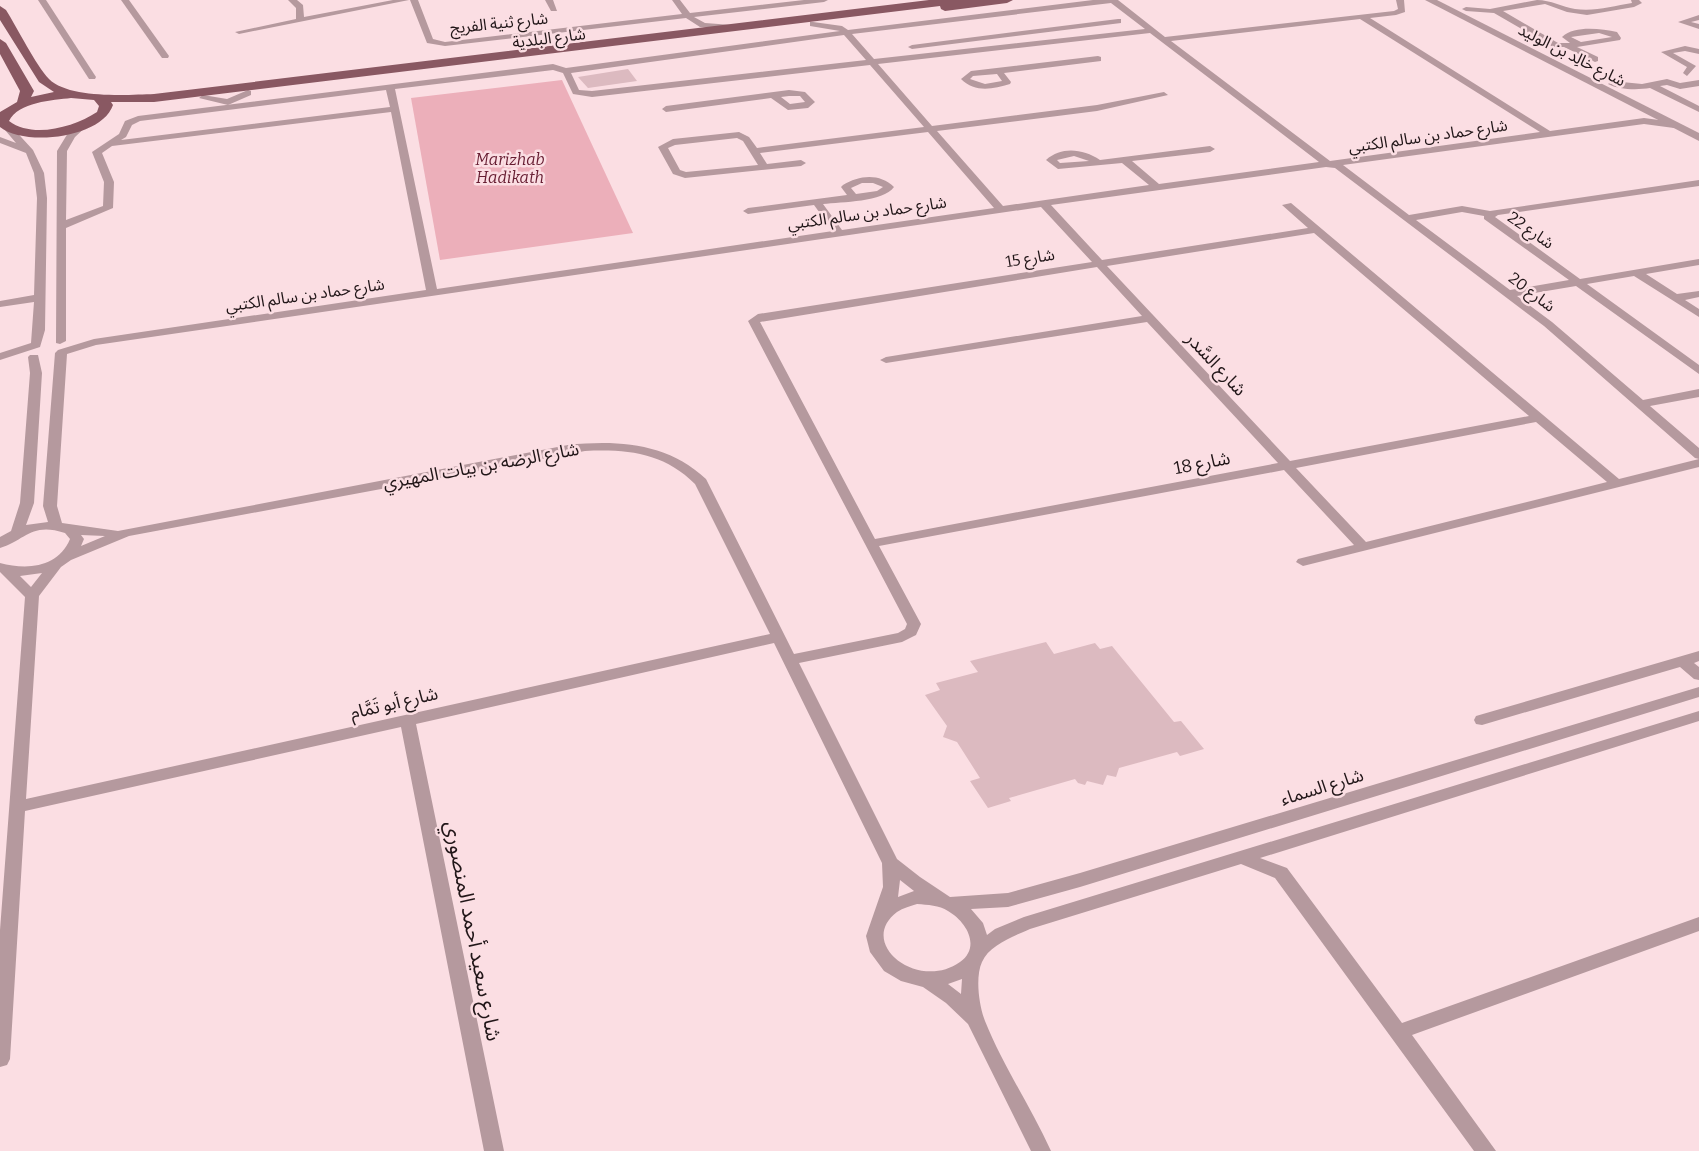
<svg xmlns="http://www.w3.org/2000/svg" width="1699" height="1151" font-family="Bitter,'Noto Sans Arabic',serif">
<rect width="100%" height="100%" fill="#fbdee3"/>
<path fill="#ecafba" d="M562 80 633 233 440 260 411 98Z"/>
<g fill="#dcbac0">
<path d="M628 69 637 81 588 88 578 77Z"/>
<path d="M1046 642 1054 654 1095 643 1100 649 1112 646 1174 722 1181 721 1204 749 1180 756 1177 752 1119 768 1116 777 1107 775 1103 785 1087 781 1085 785 1078 783 1075 779 1009 798 1011 801 988 808 970 781 980 778 957 742 943 737 947 726 925 695 940 690 936 683 978 672 970 661Z"/>
</g>
<g fill="none" stroke-linecap="round" stroke-linejoin="round">
<g fill="#b5999e" fill-rule="evenodd">
<path d="M38 0H46L96 77 95 79H89Z"/>
<path d="M121 0H129L169 56 168 58H162Z"/>
<path d="M288 0H297L303 5 304 17 393 0H409L239 34 235 32 296 19V8Z"/>
<path d="M410 0H418L433 39 445 42 682 14 672 0H680L690 13 804 0H828L824 2 694 17 705 23 732 25V29H729L700 27 686 18 445 46 427 43Z"/>
<path d="M545 0H553L557 11H551Z"/>
<path d="M1093 0H1118L1165 37 1394 11 1398 9 1396 0H1404L1405 12 1396 15 1370 18 1550 131 1644 118 1674 122 1679 125 1674 128 1644 124 1343 165 1409 215 1462 206 1490 211 1699 180V186L1498 215 1495 217 1580 279 1699 259V265L1646 274 1677 294 1699 291V297L1685 300 1699 309V317L1634 276 1587 284 1699 365V374L1576 286 1517 296 1552 322 1643 400 1699 389V397L1650 406 1699 448V459L1695 458 1544 326 1335 168 1326 167 1051 205 1102 260 1308 228 1282 205 1291 203 1619 479 1699 459V467L1303 566 1296 562 1298 559 1354 545 1284 470 879 546 921 624 916 635 902 642 799 663 897 859 920 877 950 897 1008 893 1080 873 1699 687V697L1080 887 1008 907 971 909 983 923 987 935 995 929 1024 917 1699 711V721L1260 858 1287 868 1402 1023 1699 917V931L1412 1035 1496 1151H1474L1275 878 1241 864 1030 929C1014 936 989 945 982 962 975 977 979 1006 985 1021 1003 1066 1031 1107 1051 1151H1031L968 1024 946 1003 923 987 901 981 884 971 870 952 866 936 883 887 882 863 774 643 416 724 504 1151H484L401 727 25 811 10 1059 7 1065 0 1067V930L25 597 0 572V563C27 570 58 568 70 539L65 533C31 522 26 540 0 548V537L11 531 20 503 30 373 28 357 30 355H38L42 373 34 503 26 525 48 522 43 506 55 353 58 350 94 339 426 290 391 112 112 146 102 153 114 182 113 208 66 228V341L60 344 56 343 57 151 68 133 81 122 89 124 75 137 67 151 66 220 103 206 104 182 92 152 119 134 125 121 138 116 553 64 566 68 840 31 810 26V22H813L842 26 848 30ZM1111 3 1145 29 874 59 852 34ZM1360 19 1540 132 1330 161 1171 41ZM1150 33 1319 162 1159 184 1132 161 1210 152 1215 149 1210 146 1100 160C1083 149 1062 146 1046 160L1058 169 1122 163 1149 185 1003 206 937 131 1097 111 1168 95 1164 92 1097 105 932 126 878 64ZM844 35 866 60 592 91 579 90 571 73ZM870 65 924 127 757 148 749 137 739 132 673 139 658 147 673 174 685 178 801 166 806 163 801 160 767 164 760 153 928 132 994 208 842 230 823 204C842 202 883 202 894 187 880 173 859 175 843 185L841 187 847 195 748 208 743 211 748 214 814 205 833 231 437 289 395 89 553 70 563 73 573 94 592 97ZM386 90 390 107 121 140 126 137 132 125 140 121ZM737 138 743 141 758 165 686 172 680 170 668 148 675 145ZM1074 156 1089 161 1060 163 1057 160ZM862 183H873L883 187 877 191 856 194 851 188ZM1041 207 1092 262 758 314 748 321 907 624 905 629 898 633 794 654 706 479C667 443 619 440 568 445L118 531 62 523 57 506 67 354 96 345ZM1462 212 1484 216V219L1569 280 1510 290 1416 220ZM1314 233 1529 416 1290 461 1107 266ZM1097 267 1142 316 886 357 880 360 886 363 1147 322 1278 463 875 539 760 322ZM1536 422 1607 482 1366 542 1296 468ZM585 451C628 449 664 453 695 484L770 634 26 799 39 596 61 567 71 560 129 536ZM81 535 105 536 81 546 84 539ZM42 573 31 587 20 576ZM900 880 914 891 898 897ZM917 904C928 905 939 905 948 911 967 922 981 947 960 962 918 992 856 943 897 912 903 908 911 906 917 904ZM962 979 961 994 948 984Z"/>
<path d="M1537 0C1551 0 1562 7 1575 9 1594 12 1613 6 1632 3L1631 0H1639L1642 3 1634 7 1587 15 1567 12 1545 4 1503 11 1558 43H1570L1562 37C1575 25 1601 29 1617 32L1621 38 1620 40 1577 47 1598 57V61L1595 62 1564 47H1553L1494 13 1466 11 1462 9 1466 7 1490 9ZM1599 33 1612 37 1581 42 1571 37Z"/>
<path d="M1699 15V20L1691 22 1699 24V29L1678 22Z"/>
<path d="M1118 19H1121V23L912 49 908 47 912 45Z"/>
<path d="M1685 46 1699 49V54L1685 51 1673 53 1696 66 1687 76 1683 73 1687 67 1661 52Z"/>
<path d="M1098 56 1101 57V61L1004 73 1011 82 1010 84C993 89 975 93 961 79L971 71ZM997 74 1002 81 985 84 970 79 973 76Z"/>
<path d="M1667 79 1680 83 1699 80V86L1680 89 1667 85 1660 86 1699 106V112L1650 88C1638 90 1619 90 1608 84L1612 81 1642 84Z"/>
<path d="M248 90 251 91V95L228 105 199 98 203 95 227 99Z"/>
<path d="M789 90 805 92 815 102 808 108 788 110 771 98 666 112 662 109 666 106ZM789 96H800L805 102 790 104 781 97Z"/>
<path d="M5 126H11L33 150 44 173 47 198 45 330 40 347 0 360V353L31 343 34 302 0 307V301L34 295 37 198 34 173 26 153 0 143V137L16 143 5 130Z"/>
<path d="M1699 651V661L1694 663 1699 667V680L1694 679 1680 667 1482 725 1476 724 1474 720 1476 716Z"/>
</g>
<path fill="#b5999e" fill-rule="evenodd" d="M1425 0H1437L1699 133V141Z"/>
<path fill="#895862" fill-rule="evenodd" d="M929 0H1013L1007 3 945 11 941 9 940 6 154 102H111L113 105C102 138 25 147 0 127V112L17 102 20 91 0 54V39L6 43 34 91 31 97 54 92 39 82 0 20V6L6 10C18 29 35 64 49 79 69 99 127 95 154 94ZM71 98 94 100 99 106 97 112C74 127 33 139 9 121 18 102 53 100 71 98Z"/>
</g>
<g text-anchor="middle" dominant-baseline="central" stroke-width="5" stroke-linejoin="round" paint-order="stroke">
<g font-size="16" fill="#211618" stroke="#fbdee3">
<text transform="translate(499 23) rotate(-6)">شارع ثنية الفريج</text>
<text transform="translate(549 38) rotate(-7)">شارع البلدية</text>
<text transform="translate(1572 55) rotate(27)">شارع خالِد بن الوليد</text>
<text transform="translate(1428 136) rotate(-8)">شارع حماد بن سالم الكتبي</text>
<text transform="translate(867 213) rotate(-8)">شارع حماد بن سالم الكتبي</text>
<text transform="translate(1531 230) rotate(35)">شارع 22</text>
<text transform="translate(1030 258) rotate(-9)">شارع 15</text>
<text transform="translate(1532 292) rotate(37)">شارع 20</text>
<text transform="translate(305 295) rotate(-8)">شارع حماد بن سالم الكتبي</text>
</g>
<g font-size="16" font-style="italic" fill="#671d32" stroke="#fbdee3">
<text x="510" y="159">Marizhab<tspan x="510" dy="18">Hadikath</tspan></text>
</g>
<g font-size="18" fill="#211618" stroke="#fbdee3">
<text transform="translate(1216 364) rotate(47)">شارع السَّدر</text>
<text transform="translate(1202 463) rotate(-11)">شارع 18</text>
<text transform="translate(481 466) rotate(-10)">شارع الرضه بن بيات المهيري</text>
<text transform="translate(394 703) rotate(-13)">شارع أبو تَمَّام</text>
<text transform="translate(1322 787) rotate(-17)">شارع السماء</text>
</g>
<g font-size="21" fill="#211618" stroke="#fbdee3">
<text transform="translate(473 931) rotate(79)">شارع سعيد أحمد المنصوري</text>
</g>
</g>
</svg>
